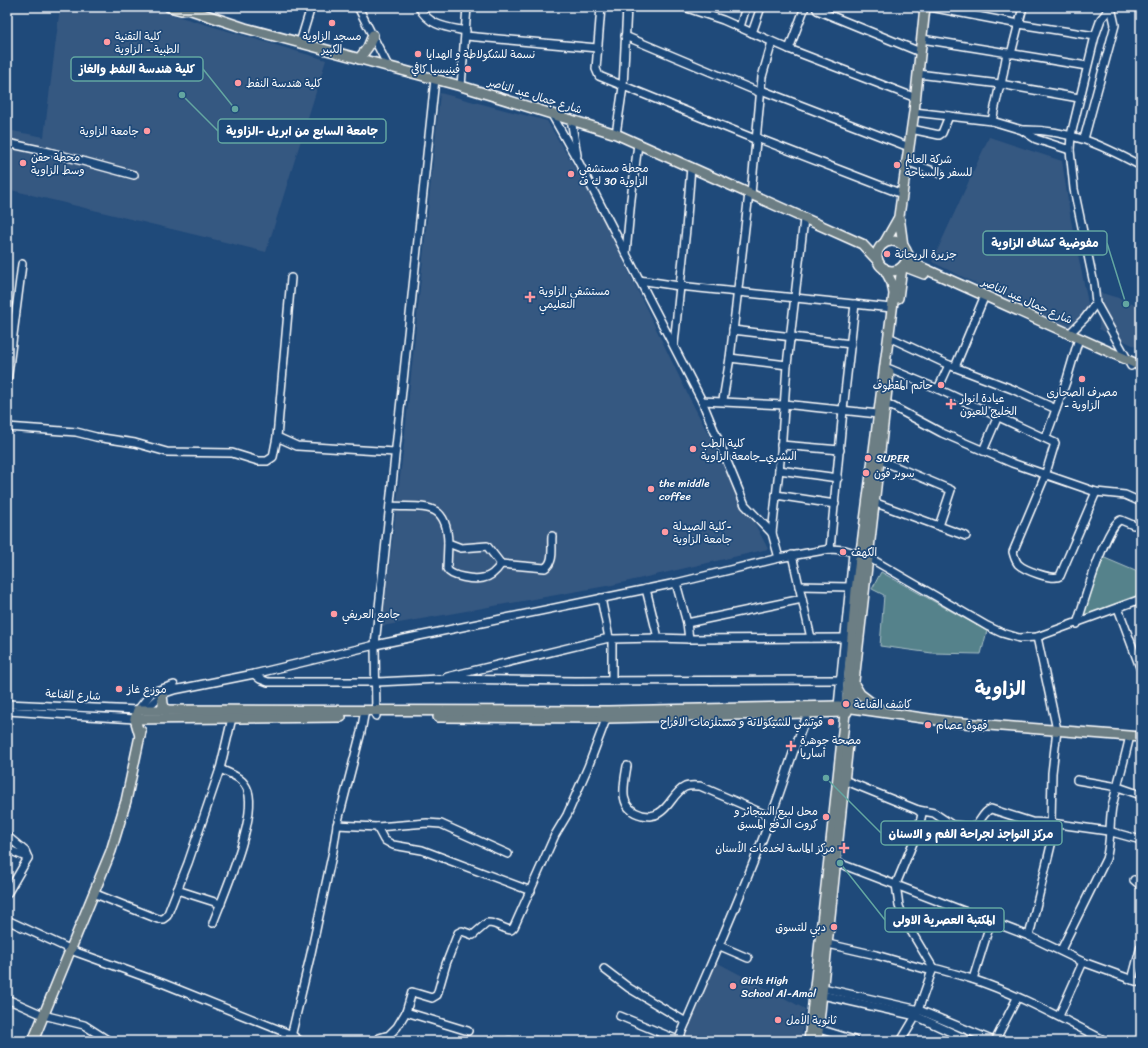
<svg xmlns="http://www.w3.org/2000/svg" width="1148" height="1048" font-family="Sriracha,'Playpen Sans Arabic',sans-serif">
<rect width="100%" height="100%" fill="#1f4a7a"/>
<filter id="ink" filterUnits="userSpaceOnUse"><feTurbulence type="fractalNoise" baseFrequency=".025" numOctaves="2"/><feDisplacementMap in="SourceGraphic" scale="8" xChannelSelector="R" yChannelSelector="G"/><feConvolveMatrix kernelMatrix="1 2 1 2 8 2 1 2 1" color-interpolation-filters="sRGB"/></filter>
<g filter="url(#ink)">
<g fill="#365881">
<path d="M60 7H146L326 60 266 252 7 189V130L44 137Z"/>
<path d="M440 93 547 121 594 200 688 395 768 549 612 585 382 626 404 444Z"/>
<path d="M989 137 1062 161 1071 221 1088 303 1080 334 932 262Z"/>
<path d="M1098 292 1125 300 1141 307V349L1099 329 1100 302Z"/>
<path d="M716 962 805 1009 801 1041H684L680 1039Z"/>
</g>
<g fill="#55828b" stroke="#aac0c5">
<path d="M1100 556 1140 573 1141 571V599L1078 624Z"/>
<path d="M881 572 987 631 981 654 932 653 880 646 884 595 872 589Z"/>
</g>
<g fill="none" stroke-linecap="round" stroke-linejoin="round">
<defs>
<g id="minor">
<path d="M358 7 389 68"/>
<path d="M419 7C429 26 446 27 466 31"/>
<path d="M601 7 596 69 599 76 757 140"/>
<path d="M684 7 723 20 789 49 916 98"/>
<path d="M816 7 817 10 920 52"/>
<path d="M930 7 1019 24 1095 36"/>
<path d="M1111 7 1101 19 1095 36 1071 135 1070 150 1074 189 1094 284 1096 303 1131 366"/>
<path d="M740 27 746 7"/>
<path d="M752 33 761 7"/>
<path d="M466 36 597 48"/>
<path d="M625 36 761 93"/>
<path d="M922 39 1087 66"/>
<path d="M300 43 311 7"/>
<path d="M789 49 805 7"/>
<path d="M1011 54 1023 7"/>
<path d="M918 74 1000 84 1079 98"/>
<path d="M1001 85 1007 53"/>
<path d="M461 86 467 7"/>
<path d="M761 90 909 147"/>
<path d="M914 112 992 121 1022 130 1036 139 1070 150"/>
<path d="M551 113 578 161 702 401 745 505 772 533 779 558"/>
<path d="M571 119 577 155"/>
<path d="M992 121 1000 84"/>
<path d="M911 129 939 135 942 133 949 116"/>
<path d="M1023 130C1068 129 1102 145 1141 166"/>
<path d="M616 134 623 87 627 7"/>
<path d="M757 138 902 194"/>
<path d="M1084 139 1115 25 1111 7"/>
<path d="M7 143 49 152 134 175"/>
<path d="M906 161 941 174"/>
<path d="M751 194 762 77 772 42"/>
<path d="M626 253 631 199 638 144"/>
<path d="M291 278 277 437 297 446 395 452"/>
<path d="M639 280 679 286 892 308"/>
<path d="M733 330 851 344"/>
<path d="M1069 334 1085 318 1096 303"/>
<path d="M893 339 949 365 1012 389 1056 409"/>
<path d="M674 344 686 229 691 167"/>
<path d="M730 358 787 365"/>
<path d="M955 367 983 300"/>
<path d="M890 369 938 389 1055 443 1045 476 1013 552C1014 556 1015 560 1018 564 1024 570 1053 581 1060 576L1096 492"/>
<path d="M7 382 22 264"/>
<path d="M938 389 949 365"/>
<path d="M723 400 730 358 749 193"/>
<path d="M702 401 784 405"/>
<path d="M886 403 942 433 1012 463 1096 492 1125 495 1141 502"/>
<path d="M784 404 878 414"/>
<path d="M7 427 76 432 96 437 135 443 167 452 232 453 258 461H267L273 457 277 437"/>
<path d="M1046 437 1067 379 1079 338"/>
<path d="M781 445 840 450"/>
<path d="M983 451 998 416"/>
<path d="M880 460 951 490 939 526"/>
<path d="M779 470 838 478"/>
<path d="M776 495 835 504"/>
<path d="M876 503 966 536"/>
<path d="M390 506C424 508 447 500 448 543L461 548 487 546 501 564 545 568C555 562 551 547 552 536"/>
<path d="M772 533 781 452 787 365 804 219"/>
<path d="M448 543 447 569C451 577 474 580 483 578 490 577 497 570 501 564"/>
<path d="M830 549 843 410 855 304"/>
<path d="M792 555 811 638"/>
<path d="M676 583 687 623 689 639"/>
<path d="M799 586 850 587"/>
<path d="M646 589 658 638"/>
<path d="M601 598 609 638"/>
<path d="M1118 608 1141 670"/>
<path d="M687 623 802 599"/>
<path d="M1077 624C1082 608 1107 522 1121 520L1133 525"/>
<path d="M254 674 260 679 268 682H377L439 679 575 681 841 680"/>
<path d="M447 677 609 638 612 639 658 638 689 639 845 638"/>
<path d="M612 681V639"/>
<path d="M7 704 138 710 152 692 174 685"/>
<path d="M838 706 853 553"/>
<path d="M145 710 162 694 174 690 254 674 375 645 676 583 779 558 830 549 845 550 868 557 987 626 1002 633 1019 638 1037 637 1141 599"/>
<path d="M7 711 135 719"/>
<path d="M376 716 375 645 435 79"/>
<path d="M627 766C624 785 617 809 642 815 648 816 653 817 659 813 670 807 674 792 685 787 689 785 696 786 700 786L771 817"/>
<path d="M844 780 918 810 922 814 918 831 896 884 899 906 905 921 933 968 916 1016 901 1041"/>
<path d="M1077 780 1118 787 1141 795"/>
<path d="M918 810 934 813 952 825"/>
<path d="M337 825 377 827 427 823 441 824 508 854"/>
<path d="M377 827 384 840 393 845 422 850 531 891"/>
<path d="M918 831 933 830 952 825 975 827C981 821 983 812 991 809L1032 822 1051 823 1052 773 1057 730 1037 637"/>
<path d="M7 836 25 851 28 858 7 894"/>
<path d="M7 849 28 858"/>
<path d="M836 862 1029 936 1083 962 1141 983"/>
<path d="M1134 880 1141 886"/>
<path d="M177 890 221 904"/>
<path d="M93 893 158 919H163L167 916 188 863 220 769 232 718"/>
<path d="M7 920 76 952 162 983 292 1035 300 1041"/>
<path d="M213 923C224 894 257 819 248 791 244 778 231 774 220 769"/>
<path d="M1029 936 1052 841 1051 823 1108 831 1141 840"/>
<path d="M828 944 876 955 932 971"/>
<path d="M720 946 748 958"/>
<path d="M1061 950 1106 859C1111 844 1109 824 1112 807 1117 785 1124 762 1129 740"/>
<path d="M933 968C946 971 959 975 972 979 1018 994 1062 1019 1106 1041"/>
<path d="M604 969 629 988 686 1022"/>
<path d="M973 979 991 921"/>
<path d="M1132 980 1141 946"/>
<path d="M819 987 919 1010 994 1041"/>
<path d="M818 994 916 1016 970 1041"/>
<path d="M7 999 43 1015 84 1025 109 1041"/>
<path d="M406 1012 468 1031"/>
<path d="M620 1016 678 1040"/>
<path d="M1059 1016 1083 962"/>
<path d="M819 1029 854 1040"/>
<path d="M290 1041 311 953 333 851 337 825 361 732 365 710"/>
<path d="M377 1041 379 1038 389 1035 397 1027 406 1012 412 992 432 998 437 995 446 964 458 933 462 931 473 935 487 923C496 922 502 929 511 930L514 927 555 835 567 815 588 767 608 714"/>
<path d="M509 1041H510"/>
<path d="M678 1041C710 965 745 889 773 811 786 777 795 742 810 709"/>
<path d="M995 1041 1017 998"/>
</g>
<g id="major">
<path d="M169 7 181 10 188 9 245 28 461 86 594 127 616 134 862 244 878 261"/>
<path d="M359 59 368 47 373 35"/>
<circle cx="892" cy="256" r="15"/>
<path d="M885 242 898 219"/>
<path d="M903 246 899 216 914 112 925 7"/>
<path d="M907 253 912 261 921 267 1141 366"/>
<path d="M903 266 924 274"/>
<path d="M898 298 902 267"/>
<path d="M854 684 860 694 881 710"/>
<path d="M162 694 163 704 166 711"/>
<path d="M852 699 889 372"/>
<path d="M438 717 608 718 847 712"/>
<path d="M135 719 341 717"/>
<path d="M140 736 135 719 138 710 608 711 838 706 951 722 1141 737"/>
<path d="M33 1041 111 851 126 801 141 731"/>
<path d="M809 1041 847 695 856 591 894 294 892 283 884 268"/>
<path d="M817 1041 848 744"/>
</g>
</defs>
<use href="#minor" stroke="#fff" stroke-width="10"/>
<use href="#major" stroke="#fff" stroke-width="12"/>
<use href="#minor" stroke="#1f4a7a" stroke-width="7"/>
<use href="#major" stroke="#6c7e84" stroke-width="9"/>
</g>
</g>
<g fill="#ff9aa2" stroke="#1f4a7a" stroke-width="1.5">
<circle cx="332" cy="23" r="4"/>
<circle cx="107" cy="42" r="4"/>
<circle cx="418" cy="54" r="4"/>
<circle cx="468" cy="69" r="4"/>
<circle cx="238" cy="83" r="4"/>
<circle cx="147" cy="131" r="4"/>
<circle cx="23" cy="163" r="4"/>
<circle cx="897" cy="165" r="4"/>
<circle cx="571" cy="174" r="4"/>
<circle cx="887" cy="254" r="4"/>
<path d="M528 291h4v4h4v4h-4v4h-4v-4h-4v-4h4z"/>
<circle cx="1082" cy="379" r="4"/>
<circle cx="941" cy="385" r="4"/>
<path d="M949 398h4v4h4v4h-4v4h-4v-4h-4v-4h4z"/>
<circle cx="693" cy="449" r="4"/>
<circle cx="868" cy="458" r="4"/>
<circle cx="866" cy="473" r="4"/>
<circle cx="651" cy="489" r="4"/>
<circle cx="665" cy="532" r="4"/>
<circle cx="843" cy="552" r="4"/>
<circle cx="334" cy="614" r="4"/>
<circle cx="119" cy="689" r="4"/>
<circle cx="846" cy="704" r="4"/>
<circle cx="831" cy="722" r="4"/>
<circle cx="928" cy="725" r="4"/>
<path d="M789 740h4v4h4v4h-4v4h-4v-4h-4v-4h4z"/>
<circle cx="826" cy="817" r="4"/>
<path d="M842 842h4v4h4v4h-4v4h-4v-4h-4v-4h4z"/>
<circle cx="834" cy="927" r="4"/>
<circle cx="733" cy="986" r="4"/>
<circle cx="778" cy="1020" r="4"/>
</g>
<g text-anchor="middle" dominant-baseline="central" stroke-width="3.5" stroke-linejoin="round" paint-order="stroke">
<g font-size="11" fill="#fff" stroke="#1f4a7a" text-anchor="start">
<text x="115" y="36">كلية التقنية<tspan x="115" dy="13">الطبية - الزاوية</tspan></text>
<text x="332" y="36" text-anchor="middle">مسجد الزاوية<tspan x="332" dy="13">الكبير</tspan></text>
<text x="426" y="54">نسمة للشكولاطة و الهدايا</text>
<text x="460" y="69" text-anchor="end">فينيسيا كافي</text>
<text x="246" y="83">كلية هندسة النفط</text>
<text x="139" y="131" text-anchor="end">جامعة الزاوية</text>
<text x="31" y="157">محطة حقن<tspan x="31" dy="13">وسط الزاوية</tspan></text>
<text x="905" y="159">شركة العالم<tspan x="905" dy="13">للسفر والسياحة</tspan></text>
<text x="579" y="168">محطة مستشفي<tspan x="579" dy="13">الزاوية 30 ك ف</tspan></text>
<text x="895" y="254">جزيرة الريحانة</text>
<text x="539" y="291">مستشفى الزاوية<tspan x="539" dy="13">التعليمي</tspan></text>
<text x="933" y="385" text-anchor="end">حاتم المقطوف</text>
<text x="1082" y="392" text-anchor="middle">مصرف الصحارى<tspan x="1082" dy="13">- الزاوية</tspan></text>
<text x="960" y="398">عيادة انوار<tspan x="960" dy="13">الخليج للعيون</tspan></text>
<text x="701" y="443">كلية الطب<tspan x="701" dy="13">البشري_جامعة الزاوية</tspan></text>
<text x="876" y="458">SUPER</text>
<text x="874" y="473">سوبر فون</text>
<text x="659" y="483">the middle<tspan x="659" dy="13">coffee</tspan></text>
<text x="673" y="526">كلية الصيدلة-<tspan x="673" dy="13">جامعة الزاوية</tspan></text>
<text x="851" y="552">الكهف</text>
<text x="342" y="614">جامع العريفي</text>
<text x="127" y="689">موزع غاز</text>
<text x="854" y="704">كاشف القناعة</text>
<text x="823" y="722" text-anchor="end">قوتشي للشيكولاتة و مستلزمات الافراح</text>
<text x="936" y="725">قهوة عصام</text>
<text x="800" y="740">مصحة جوهرة<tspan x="800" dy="13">أساريا</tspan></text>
<text x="818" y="811" text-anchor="end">محل لبيع السجائر و<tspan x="818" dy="13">كروت الدفع المسبق</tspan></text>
<text x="835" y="848" text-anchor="end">مركز الماسة لخدمات الأسنان</text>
<text x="826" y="927" text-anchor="end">دبي للتسوق</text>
<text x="741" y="980">Girls High<tspan x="741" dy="13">School Al-Amal</tspan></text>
<text x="786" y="1020">ثانوية الأمل</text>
</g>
<g font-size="11" fill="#fff" stroke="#1f4a7a">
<text transform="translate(535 96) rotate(17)">شارع جمال عبد الناصر</text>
<text transform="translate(1027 301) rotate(24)">شارع جمال عبد الناصر</text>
<text transform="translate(73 695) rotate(3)">شارع القناعة</text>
</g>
<g font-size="19" font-weight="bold" fill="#fff" stroke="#1f4a7a">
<text x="1000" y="688">الزاوية</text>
</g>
</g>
<path fill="none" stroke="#63a6a1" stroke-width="1.5" d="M235 109L203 69M182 95L218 131M1126 304L1107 243M826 778L881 833M840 863L885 920"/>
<g fill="#63a6a1" stroke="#1f4a7a" stroke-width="1.5">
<circle cx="235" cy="109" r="4"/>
<circle cx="182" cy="95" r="4"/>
<circle cx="1126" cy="304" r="4"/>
<circle cx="826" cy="778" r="4"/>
<circle cx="840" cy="863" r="4"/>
</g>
<g fill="#1f4a7a" stroke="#63a6a1" stroke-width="1.5">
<rect x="71" y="57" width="132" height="24" rx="4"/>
<rect x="218" y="119" width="168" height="24" rx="4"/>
<rect x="983" y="231" width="124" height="24" rx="4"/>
<rect x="881" y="821" width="181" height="24" rx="4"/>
<rect x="885" y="908" width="119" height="24" rx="4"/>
</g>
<g font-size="12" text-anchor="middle" font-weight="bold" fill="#fff">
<text x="137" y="73">كلية هندسة النفط والغاز</text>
<text x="302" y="135">جامعة السابع من ابريل -الزاوية</text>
<text x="1045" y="247">مفوضية كشاف الزاوية</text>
<text x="971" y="838">مركز النواجذ لجراحة الفم و الاسنان</text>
<text x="944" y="924">المكتبة العصرية الاولى</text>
</g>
<rect width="1148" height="1048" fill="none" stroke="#1f4a7a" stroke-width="24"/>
<rect x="12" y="12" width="1124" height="1024" fill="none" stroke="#fff" stroke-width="1.5" filter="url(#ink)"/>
</svg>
